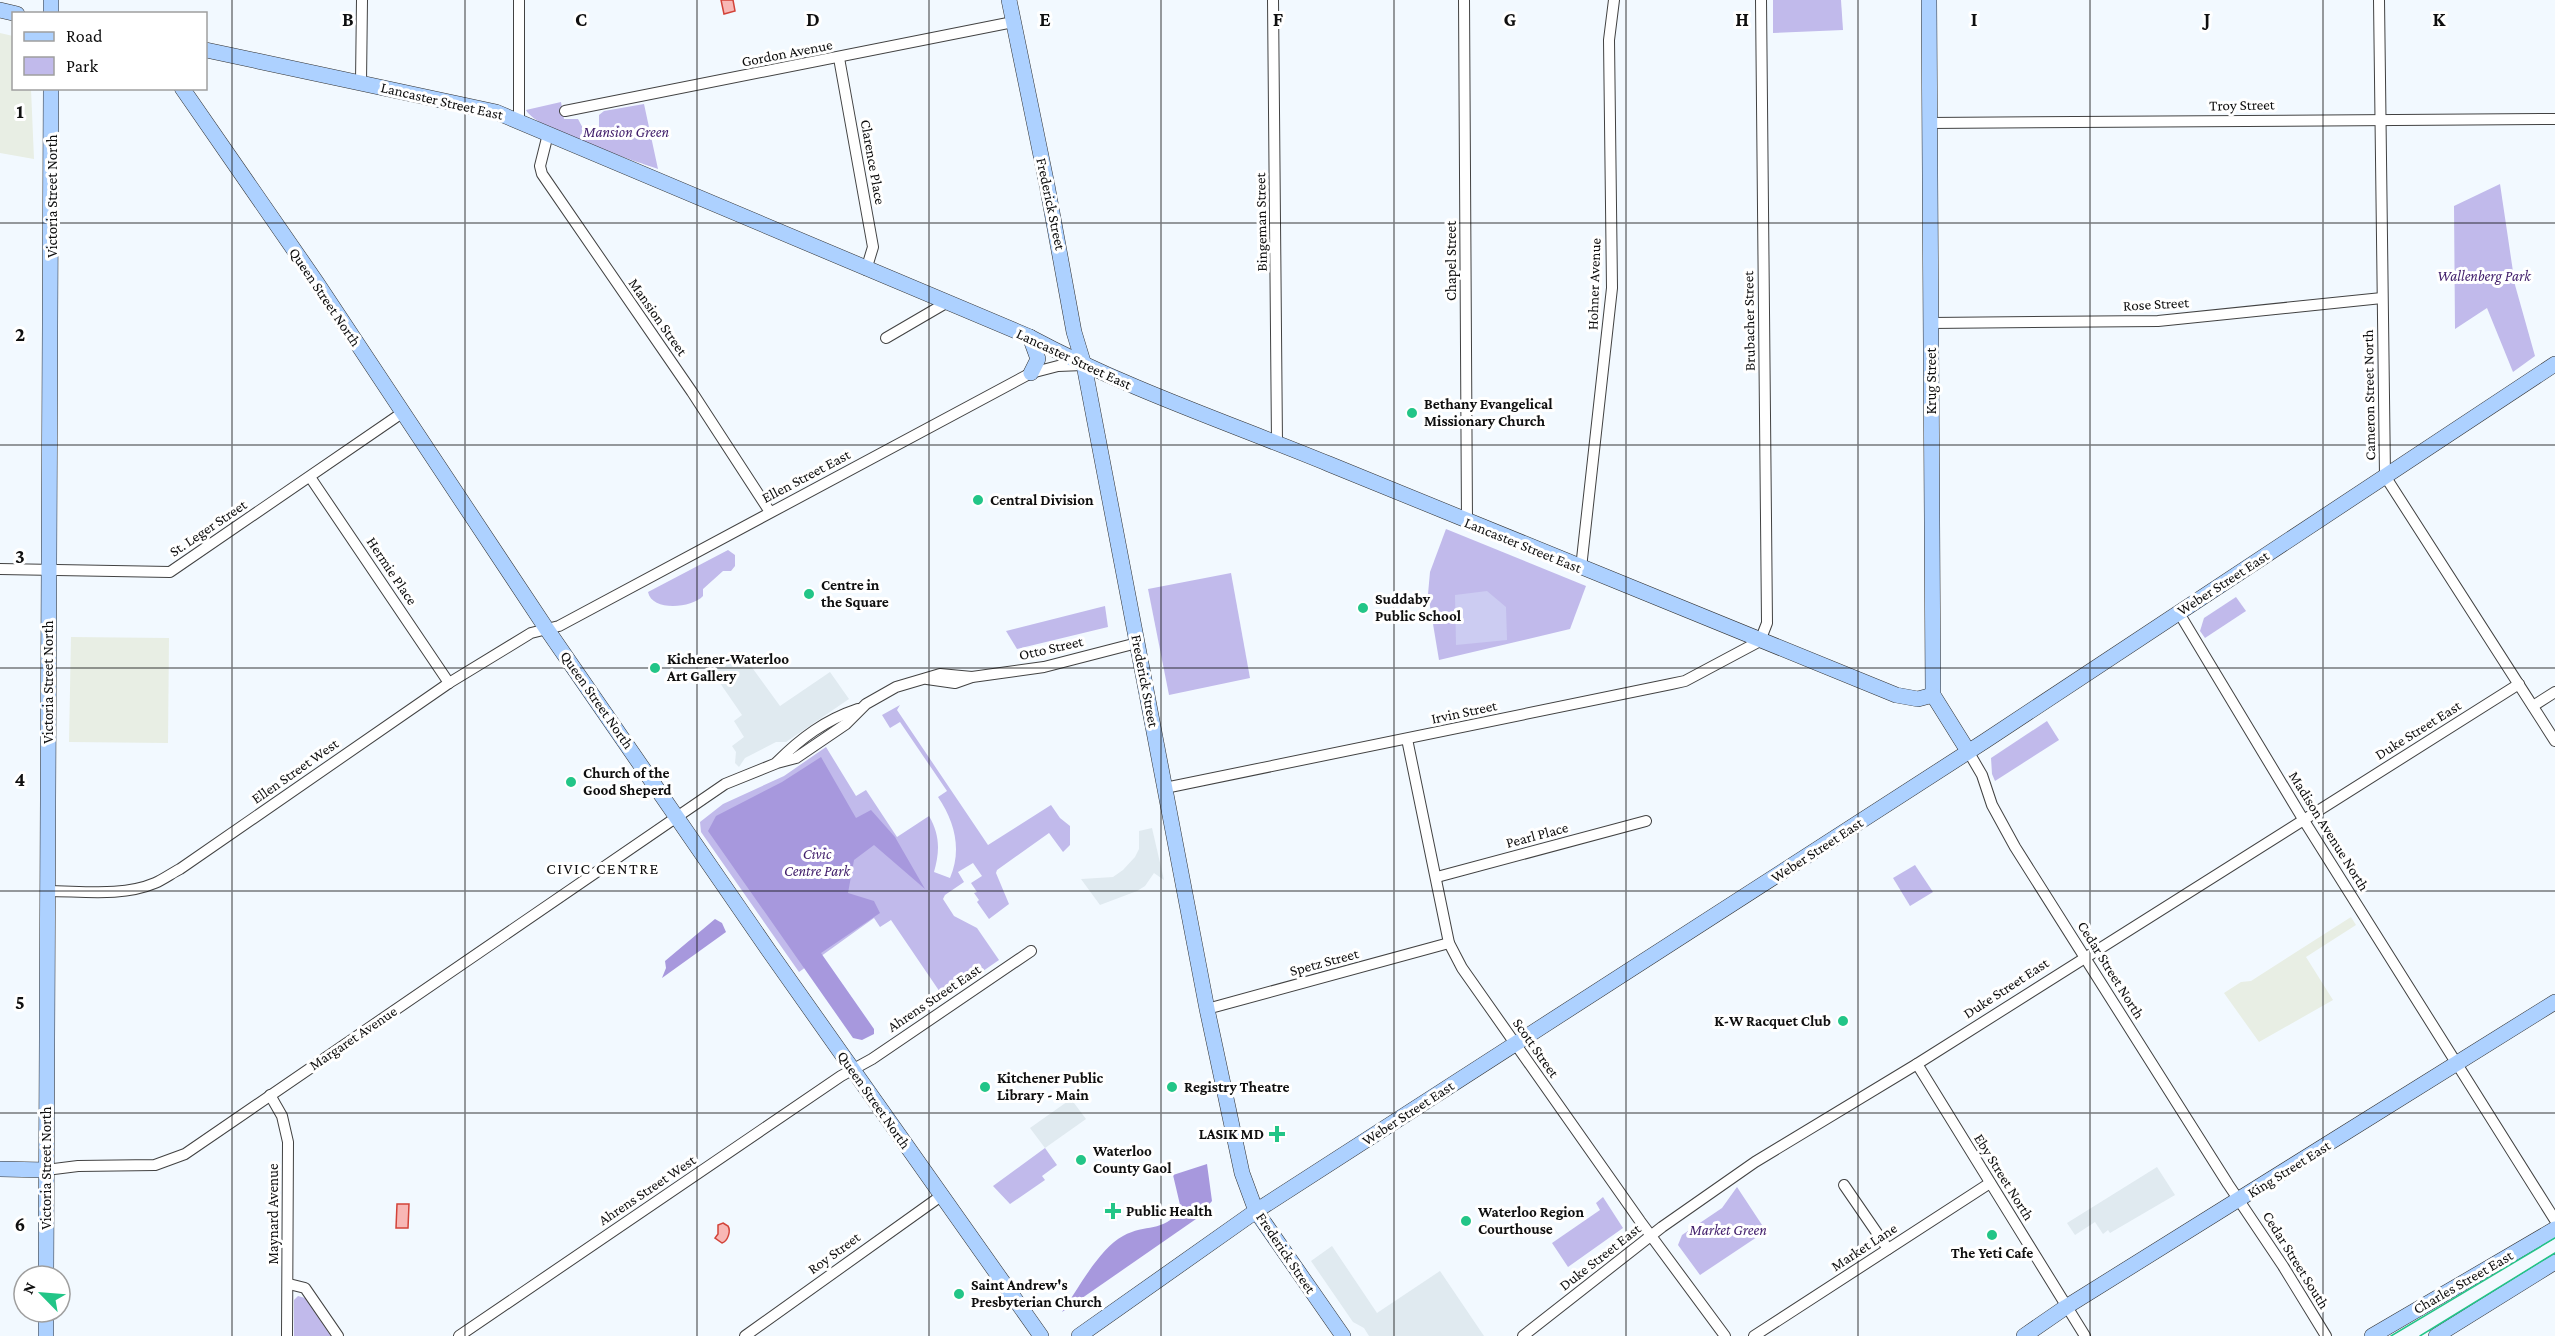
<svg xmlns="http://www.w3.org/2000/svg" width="2555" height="1336" font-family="'Crimson Pro',serif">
<rect width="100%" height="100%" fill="#f2f9ff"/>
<g fill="#e8eee4">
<path d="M0 33 13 36 14 88 31 89 34 159 0 153Z"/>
<path d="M71 637 169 638 168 743 69 742Z"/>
<path d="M2351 917 2356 925 2306 957 2333 1000 2259 1042 2224 993 2241 982 2251 981Z"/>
</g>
<g fill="#c1baeb">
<path d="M1773 0H1841L1843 30 1773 33Z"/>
<path d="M561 102 564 119H578L585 132 599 130V115L604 111 644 104 658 169C633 160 536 130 526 110Z"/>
<path d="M2500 184 2515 285 2535 356 2513 372 2487 308 2455 329 2454 206Z"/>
<path d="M1446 529 1586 586 1570 629 1439 660 1428 594 1430 572Z"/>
<path d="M728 550 735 555V566L731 571H723L703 589V596C692 608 652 612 648 592Z"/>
<path d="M1231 573 1250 678 1169 695 1148 589Z"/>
<path d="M2236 597 2246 611 2205 638 2200 631 2204 618Z"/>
<path d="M1105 606 1108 627 1017 649 1006 631Z"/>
<path d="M900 705 897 710 988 845 1051 805 1060 818 1070 826V845L1063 852 1049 833 997 870 996 873 1009 904 989 919 977 902 979 900 974 893 977 892 971 883 982 876 973 863 958 872 964 882 945 895 943 899 954 916 977 928 999 960 944 998 891 920 880 927 874 918 799 972 701 832 700 822 723 804 784 776 826 747 856 796 866 790 897 837 929 816C940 835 940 851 934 872L950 878C962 850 955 822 938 797L947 791 900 722 890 728 882 715Z"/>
<path d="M2047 721 2059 740 1995 781 1992 774 1991 758Z"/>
<path d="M1915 865 1933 892 1910 906 1893 878Z"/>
<path d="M1045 1148 1057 1165 1042 1176 1045 1180 1010 1204 993 1186Z"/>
<path d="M1737 1187 1766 1231 1700 1275 1678 1245 1682 1235 1722 1208Z"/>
<path d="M1603 1197 1623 1228 1568 1267 1552 1243 1600 1210 1596 1203Z"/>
<path d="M298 1296 305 1298 331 1336H294V1300Z"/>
</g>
<g fill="#a798dd">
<path d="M821 757 856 818 871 810 895 837 925 889 874 845 854 860 848 893 874 901 880 913 821 953 874 1029V1034L862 1040 853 1038 708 831 716 816 782 782Z"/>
<path d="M715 919 722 923 726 932 662 978 666 968 665 961Z"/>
<path d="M1207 1164 1212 1201 1196 1219 1062 1312C1078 1289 1099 1249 1123 1236 1146 1223 1162 1234 1181 1209L1173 1175Z"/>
</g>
<path fill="#ccccf2" d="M1487 591 1506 607 1507 640 1456 645 1455 595Z"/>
<g fill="#e0eaf0">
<path d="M740 651 780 706 830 672 849 699 786 742H776L745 758 739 767 735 763 736 752 732 746 744 737 734 721 742 715 711 670Z"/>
<path d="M1152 828 1164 880 1154 873 1145 886 1137 891 1100 905 1081 879 1113 877 1123 870 1135 857 1139 849V831Z"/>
<path d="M1071 1099 1086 1119 1045 1148 1030 1128Z"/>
<path d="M2157 1167 2175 1195 2110 1233 2108 1230 2103 1234 2095 1222 2075 1235 2067 1223Z"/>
<path d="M1332 1246 1377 1313 1440 1271 1484 1336H1369L1364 1328 1353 1322 1311 1261Z"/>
</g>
<g fill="#f8b7b5" stroke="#d24339" stroke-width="1.5">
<path d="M721 0H733L735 11 724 14Z"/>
<path d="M397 1204H409L408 1228H396Z"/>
<path d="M723 1223 728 1226C731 1231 728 1241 722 1243L715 1238 718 1234V1225Z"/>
</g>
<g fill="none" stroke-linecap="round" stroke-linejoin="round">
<defs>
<g id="street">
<path d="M519 0V121"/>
<path d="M1273 0 1277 443"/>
<path d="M1464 0 1467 522"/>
<path d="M2379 0 2385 476 2555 741"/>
<path d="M839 58 873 247 866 270"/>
<path d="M361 82 362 0"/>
<path d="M565 111 1013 22"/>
<path d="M1929 123 2555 119"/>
<path d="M548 134 540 166 542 174 692 392 770 512"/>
<path d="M1931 323 2158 321 2382 298"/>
<path d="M886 338 946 303"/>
<path d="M310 477 449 683"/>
<path d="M1581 568 1612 288 1609 40 1614 0"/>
<path d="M0 569 170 572 402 413"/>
<path d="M2179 613 2303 819 2555 1220"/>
<path d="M927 679 955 683 972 677 1044 667 1137 643"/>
<path d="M2533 706 2555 692"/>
<path d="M1407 739 1449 943 1462 968 1640 1221 1725 1336"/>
<path d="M1968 751 1982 775 1992 805 2015 847 2228 1184 2283 1266 2326 1336"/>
<path d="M777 762C801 738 825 720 858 709"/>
<path d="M1165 788 1671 684 1685 681 1760 641 1767 623 1761 0"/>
<path d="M1437 877 1646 821"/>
<path d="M47 891C82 891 122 897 155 883 164 879 172 873 180 869L449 683 531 633 559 626 1031 373 1058 366 1083 365"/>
<path d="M1207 1009 1449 943"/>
<path d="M1917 1064 2085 1336"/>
<path d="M270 1095 282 1116 288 1142 287 1336"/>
<path d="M46 1170 78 1166 155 1165 185 1154 725 784 777 763 796 758 846 724 866 704 896 687 940 674 972 677"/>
<path d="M1844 1185 1888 1249"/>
<path d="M289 1284 305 1288 338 1336"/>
<path d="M459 1336 841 1076 872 1059 1031 951"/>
<path d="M745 1336 941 1196"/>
<path d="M1523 1336 1662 1227 1755 1162 1917 1064 2519 684"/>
<path d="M1754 1336 1990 1183"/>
</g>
<g id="secondary">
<path d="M51 0V14"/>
<path d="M1009 0 1047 185 1074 332 1084 365 1207 1009 1242 1173 1256 1211 1343 1336"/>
<path d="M1929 0 1933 695 1968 751"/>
<path d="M0 10 17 14"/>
<path d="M206 50 496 112 1030 337C1125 388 1229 423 1329 464 1517 542 1706 619 1896 695L1918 699 1933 695"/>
<path d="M182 88 317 283 546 628 769 951 1041 1336"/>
<path d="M1030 337 1038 359 1031 373"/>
<path d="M0 1169 46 1170"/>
<path d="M46 1276 51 88"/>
<path d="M46 1312V1336"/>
<path d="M1079 1336 1256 1211 1985 741 2555 364"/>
<path d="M2024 1336 2066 1307 2555 1002"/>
<path d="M2372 1336 2555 1229"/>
<path d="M2436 1336 2555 1262"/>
</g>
</defs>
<use href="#street" stroke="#424242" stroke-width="12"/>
<use href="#secondary" stroke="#313131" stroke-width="16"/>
<use href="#street" stroke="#fff" stroke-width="10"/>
<use href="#secondary" stroke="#add1ff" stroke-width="15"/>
<g stroke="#22c587" stroke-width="1.5">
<path d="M2391 1336 2555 1238"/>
<path d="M2420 1336 2555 1253"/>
</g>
</g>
<path fill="none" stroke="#0f0f0f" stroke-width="1.5" stroke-opacity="0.55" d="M232 0V1336M465 0V1336M697 0V1336M929 0V1336M1161 0V1336M1394 0V1336M1626 0V1336M1858 0V1336M2090 0V1336M2323 0V1336M0 223H2555M0 445H2555M0 668H2555M0 891H2555M0 1113H2555"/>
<g fill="#22c587" stroke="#fff" stroke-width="2">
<circle cx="1412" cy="413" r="6"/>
<circle cx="978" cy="500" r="6"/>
<circle cx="809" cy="594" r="6"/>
<circle cx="1363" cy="608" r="6"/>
<circle cx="655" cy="668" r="6"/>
<circle cx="571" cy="782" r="6"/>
<circle cx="1843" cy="1021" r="6"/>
<circle cx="985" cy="1087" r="6"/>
<circle cx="1172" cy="1087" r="6"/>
<path d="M1274 1125h6v6h6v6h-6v6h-6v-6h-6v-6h6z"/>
<circle cx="1081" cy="1160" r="6"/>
<path d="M1110 1202h6v6h6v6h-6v6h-6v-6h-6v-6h6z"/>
<circle cx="1466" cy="1221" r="6"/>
<circle cx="1992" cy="1235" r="6"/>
<circle cx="959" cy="1294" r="6"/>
</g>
<g text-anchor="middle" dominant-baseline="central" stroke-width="6" stroke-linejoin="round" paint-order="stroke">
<g font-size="15" fill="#0f0f0f" stroke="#fff">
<text transform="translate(787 53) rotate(-11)">Gordon Avenue</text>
<text transform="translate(442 101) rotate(13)">Lancaster Street East</text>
<text transform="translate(2242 105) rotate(-1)">Troy Street</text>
<text transform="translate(873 162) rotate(80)">Clarence Place</text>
<text transform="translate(52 196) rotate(-90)">Victoria Street North</text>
<text transform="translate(1051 204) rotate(78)">Frederick Street</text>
<text transform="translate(1261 222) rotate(-91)">Bingeman Street</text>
<text transform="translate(1451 261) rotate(-90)">Chapel Street</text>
<text transform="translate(1594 284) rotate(-88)">Hohner Avenue</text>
<text transform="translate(325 297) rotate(56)">Queen Street North</text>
<text transform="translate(2156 304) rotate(-3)">Rose Street</text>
<text transform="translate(658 317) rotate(55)">Mansion Street</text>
<text transform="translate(1749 321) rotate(-91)">Brubacher Street</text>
<text transform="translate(1074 359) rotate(25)">Lancaster Street East</text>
<text transform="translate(1931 381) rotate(-90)">Krug Street</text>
<text transform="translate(2369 395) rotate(-91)">Cameron Street North</text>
<text transform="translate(806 476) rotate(-28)">Ellen Street East</text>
<text transform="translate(208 528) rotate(-34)">St. Leger Street</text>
<text transform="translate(1523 545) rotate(22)">Lancaster Street East</text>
<text transform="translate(392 571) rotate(56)">Hermie Place</text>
<text transform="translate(2223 583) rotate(-33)">Weber Street East</text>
<text transform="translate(1051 648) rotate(-13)">Otto Street</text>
<text transform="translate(1145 681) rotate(79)">Frederick Street</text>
<text transform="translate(48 682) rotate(-90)">Victoria Street North</text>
<text transform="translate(597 700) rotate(55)">Queen Street North</text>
<text transform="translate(1464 712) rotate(-12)">Irvin Street</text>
<text transform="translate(2418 730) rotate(-32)">Duke Street East</text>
<text transform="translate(295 771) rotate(-35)">Ellen Street West</text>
<text transform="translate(2329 831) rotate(58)">Madison Avenue North</text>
<text transform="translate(1537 835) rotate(-15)">Pearl Place</text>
<text transform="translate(1817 850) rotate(-33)">Weber Street East</text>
<text transform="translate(1324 962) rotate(-15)">Spetz Street</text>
<text transform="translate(2111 970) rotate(58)">Cedar Street North</text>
<text transform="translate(2006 988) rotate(-33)">Duke Street East</text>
<text transform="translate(934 998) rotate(-34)">Ahrens Street East</text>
<text transform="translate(353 1038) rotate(-34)">Margaret Avenue</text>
<text transform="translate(1536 1048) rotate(55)">Scott Street</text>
<text transform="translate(874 1100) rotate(55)">Queen Street North</text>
<text transform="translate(1408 1113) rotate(-33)">Weber Street East</text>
<text transform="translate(46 1168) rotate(-90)">Victoria Street North</text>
<text transform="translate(2289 1169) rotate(-32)">King Street East</text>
<text transform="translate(2004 1177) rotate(58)">Eby Street North</text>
<text transform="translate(647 1190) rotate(-34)">Ahrens Street West</text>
<text transform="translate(273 1214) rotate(-90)">Maynard Avenue</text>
<text transform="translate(1864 1247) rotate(-33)">Market Lane</text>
<text transform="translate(834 1253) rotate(-36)">Roy Street</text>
<text transform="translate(1286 1253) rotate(56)">Frederick Street</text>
<text transform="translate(1600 1257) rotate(-38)">Duke Street East</text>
<text transform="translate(2296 1260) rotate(58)">Cedar Street South</text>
<text transform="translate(2463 1282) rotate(-30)">Charles Street East</text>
</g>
<g font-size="15" font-style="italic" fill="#401d6a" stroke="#fff">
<text x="626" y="132">Mansion Green</text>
<text x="2484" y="276">Wallenberg Park</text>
<text x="817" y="854">Civic<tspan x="817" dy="17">Centre Park</tspan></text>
<text x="1728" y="1230">Market Green</text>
</g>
<g font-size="15" font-weight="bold" fill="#0f0f0f" stroke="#fff" text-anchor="start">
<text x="1424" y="404">Bethany Evangelical<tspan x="1424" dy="17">Missionary Church</tspan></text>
<text x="990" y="500">Central Division</text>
<text x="821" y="585">Centre in<tspan x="821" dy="17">the Square</tspan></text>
<text x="1375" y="599">Suddaby<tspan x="1375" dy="17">Public School</tspan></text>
<text x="667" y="659">Kichener-Waterloo<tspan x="667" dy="17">Art Gallery</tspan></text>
<text x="583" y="773">Church of the<tspan x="583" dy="17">Good Sheperd</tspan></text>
<text x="1831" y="1021" text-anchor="end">K-W Racquet Club</text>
<text x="997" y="1078">Kitchener Public<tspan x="997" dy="17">Library - Main</tspan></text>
<text x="1184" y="1087">Registry Theatre</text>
<text x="1264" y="1134" text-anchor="end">LASIK MD</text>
<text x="1093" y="1151">Waterloo<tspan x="1093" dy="17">County Gaol</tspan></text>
<text x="1126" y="1211">Public Health</text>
<text x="1478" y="1212">Waterloo Region<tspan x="1478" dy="17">Courthouse</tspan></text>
<text x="1992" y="1253" text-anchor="middle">The Yeti Cafe</text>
<text x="971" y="1285">Saint Andrew's<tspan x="971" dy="17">Presbyterian Church</tspan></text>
</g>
<g font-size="16" letter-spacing="1.5" fill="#0f0f0f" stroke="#fff">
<text x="603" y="868">CIVIC CENTRE</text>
</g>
</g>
<g font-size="20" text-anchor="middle" font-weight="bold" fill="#0f0f0f" stroke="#fff" stroke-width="6" stroke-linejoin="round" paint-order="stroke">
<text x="348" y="26">B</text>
<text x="581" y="26">C</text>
<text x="813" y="26">D</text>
<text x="1045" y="26">E</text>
<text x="1278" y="26">F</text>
<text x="1510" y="26">G</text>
<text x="1742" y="26">H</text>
<text x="1974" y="26">I</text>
<text x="2207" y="26">J</text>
<text x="2439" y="26">K</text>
<text x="20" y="118">1</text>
<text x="20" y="341">2</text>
<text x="20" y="563">3</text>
<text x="20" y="786">4</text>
<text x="20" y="1009">5</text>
<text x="20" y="1231">6</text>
</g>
<rect x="12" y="12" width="195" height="78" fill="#ffffff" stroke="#9f9f9f" stroke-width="1.5"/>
<rect x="24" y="32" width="30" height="9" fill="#add1ff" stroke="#9f9f9f" stroke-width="1.5"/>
<text x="66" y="42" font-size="18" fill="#0f0f0f">Road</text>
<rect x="24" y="57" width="30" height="18" fill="#c1baeb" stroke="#9f9f9f" stroke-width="1.5"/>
<text x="66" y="72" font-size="18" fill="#0f0f0f">Park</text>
<g transform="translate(42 1294) rotate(295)"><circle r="28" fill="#ffffff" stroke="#9f9f9f" stroke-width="1.5"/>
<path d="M0-4.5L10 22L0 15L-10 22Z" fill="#22c587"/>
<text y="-9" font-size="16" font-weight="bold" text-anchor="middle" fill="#0f0f0f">N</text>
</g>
</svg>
